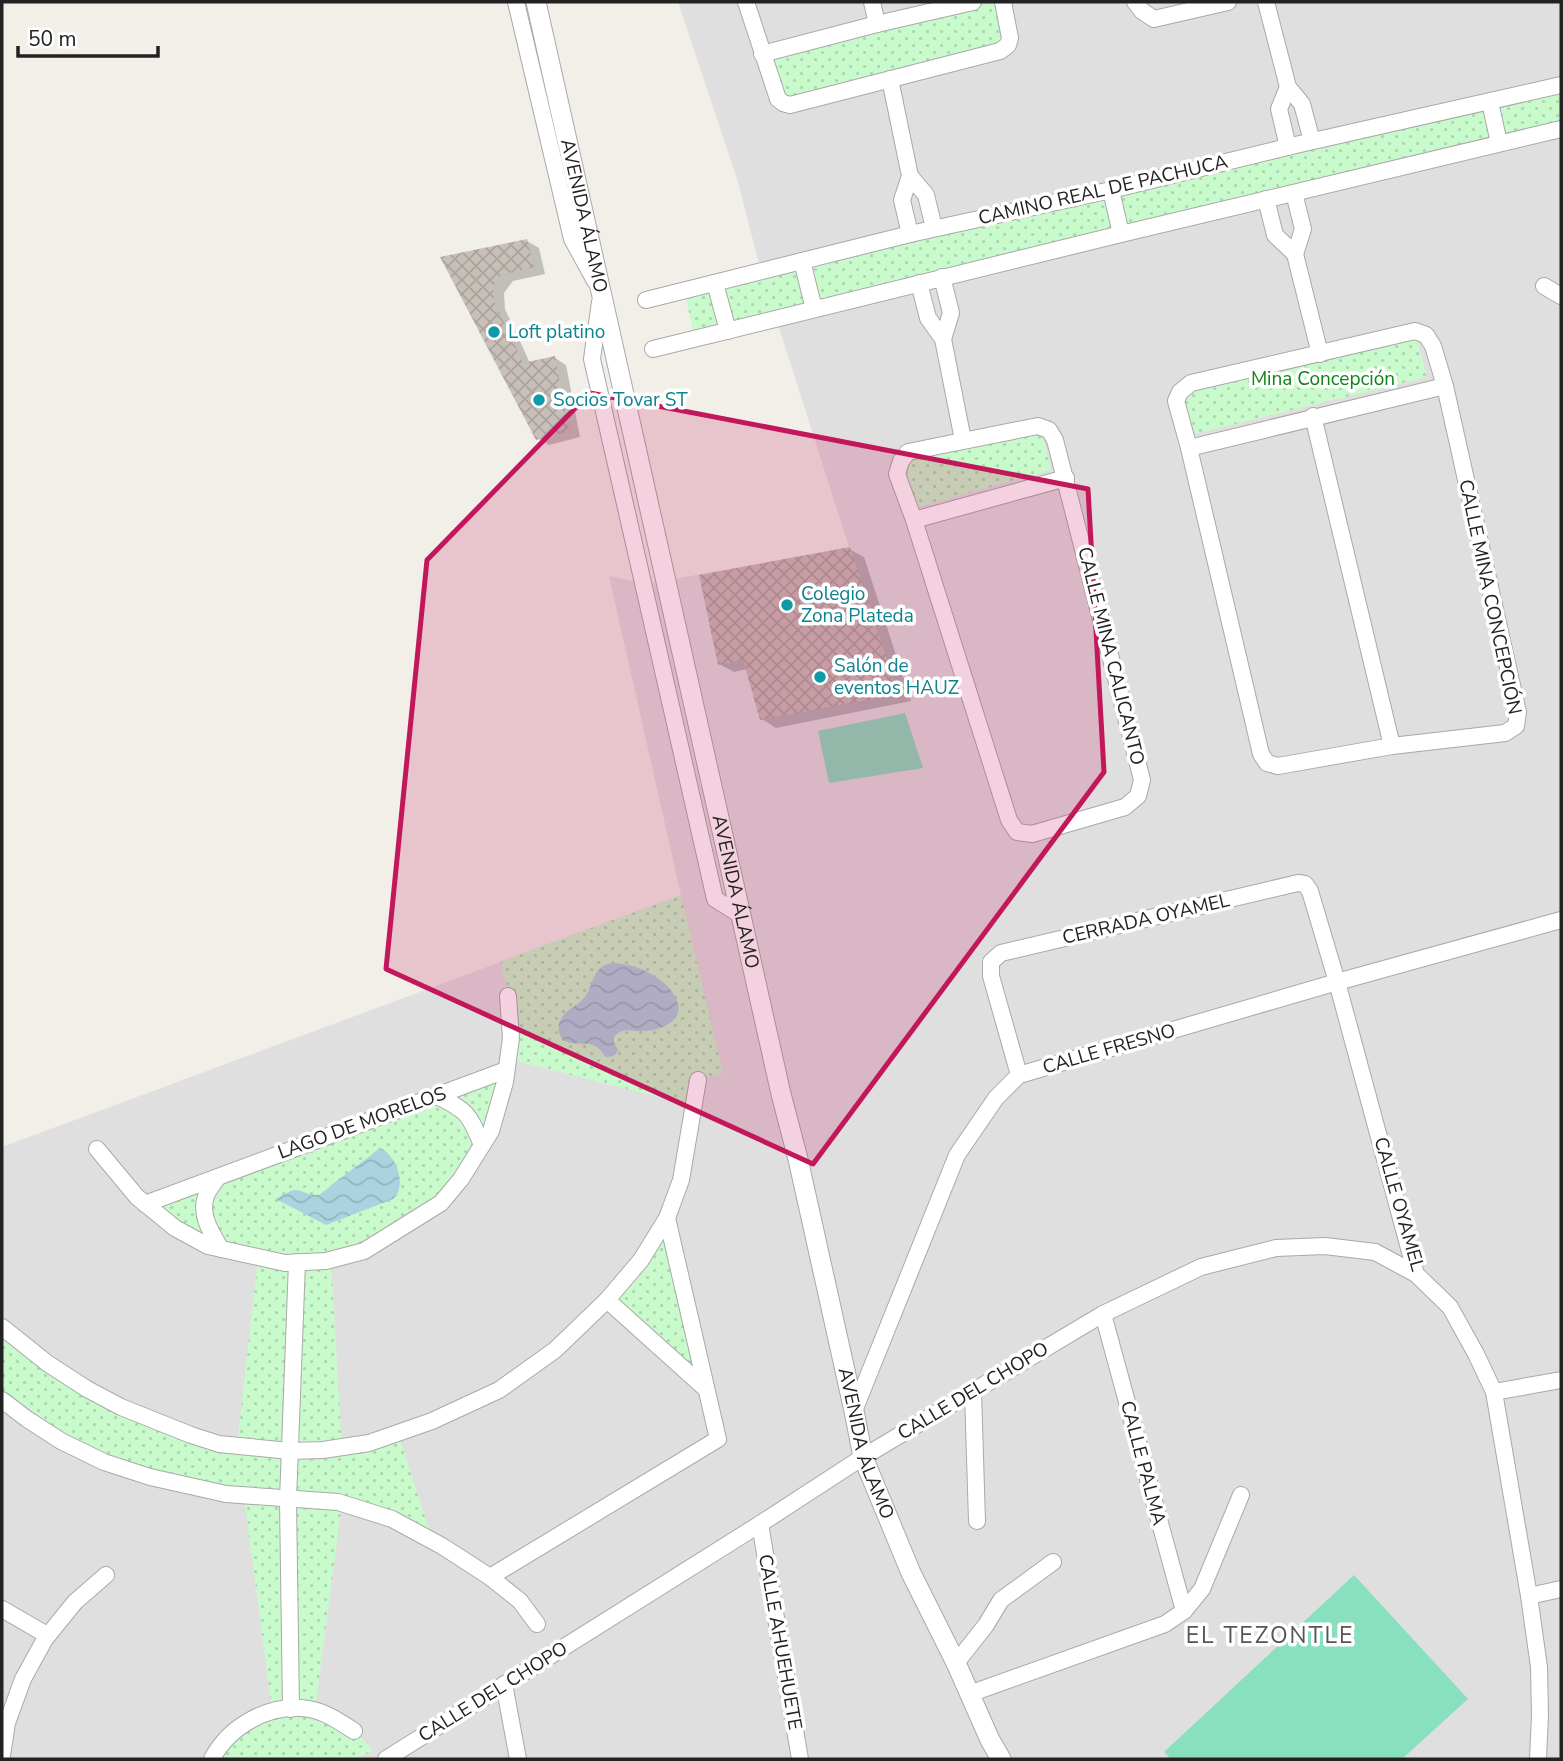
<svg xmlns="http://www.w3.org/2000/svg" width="1563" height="1761" font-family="'Nunito Sans',sans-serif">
<defs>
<pattern id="park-dots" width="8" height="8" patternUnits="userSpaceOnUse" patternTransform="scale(1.75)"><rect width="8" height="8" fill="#c8facc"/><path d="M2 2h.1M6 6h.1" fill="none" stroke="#acd6af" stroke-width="1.8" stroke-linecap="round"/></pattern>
<pattern id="water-waves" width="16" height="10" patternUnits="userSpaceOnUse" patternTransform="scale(1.75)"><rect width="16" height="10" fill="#aad3df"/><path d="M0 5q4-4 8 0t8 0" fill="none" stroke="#92b5bf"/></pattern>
<pattern id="building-cross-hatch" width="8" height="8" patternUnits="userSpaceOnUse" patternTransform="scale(1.75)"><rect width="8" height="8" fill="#c7bfb8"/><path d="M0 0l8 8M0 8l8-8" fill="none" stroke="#aba49e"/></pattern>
</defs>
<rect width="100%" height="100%" fill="#f2efe9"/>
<path fill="#e0dfdf" d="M678 2H1561V1759H2V1147L681 895 609 576 647 584 849 547 761 271 737 179Z"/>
<g fill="url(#park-dots)">
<path d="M997 2 1002 44 786 98 772 56Z"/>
<path d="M1561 85V129L695 339 684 291Z"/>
<path d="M1417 339 1427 377 1195 434 1183 393 1321 358Z"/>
<path d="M1041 429 1051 470 915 508 904 462Z"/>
<path d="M681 895 723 1073 699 1080 695 1106 508 1059V996L501 961Z"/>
<path d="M506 1070 491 1131 441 1203 331 1260 342 1447 398 1433 433 1542 342 1504 315 1710 354 1731 373 1750 358 1759H212L272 1711 244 1496 104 1462 2 1400V1327L87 1389 237 1445 258 1258 208 1246 145 1204Z"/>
<path d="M667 1218 706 1389 607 1300Z"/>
</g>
<g fill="#88e0be">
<path d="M905 713 923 768 829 783 818 731Z"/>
<path d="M1354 1575 1468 1699 1402 1759H1171L1164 1752Z"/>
</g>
<g fill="url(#water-waves)">
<path d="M611 963C634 962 672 979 678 1004 680 1012 677 1018 670 1023 663 1028 653 1031 644 1031 631 1032 623 1026 614 1037V1042L618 1050C616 1055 613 1057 606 1057 602 1053 600 1048 595 1046 584 1040 566 1049 560 1035 558 1030 558 1023 561 1019 566 1009 579 1005 585 997 595 983 591 968 611 963Z"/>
<path d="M380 1148C396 1154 408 1187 393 1199L326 1225 276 1199C303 1182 294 1194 319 1195Z"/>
</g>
<g fill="#0003">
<path d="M527 241 539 248 545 274 513 281 504 293 505 309 530 363 555 358 566 365 580 437 549 445 537 438 443 258Z"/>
<path d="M849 549 864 557 911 701 776 728 762 719 747 669 734 672 719 664Z"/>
</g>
<g fill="url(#building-cross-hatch)">
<path d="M527 239 534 267 501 275 493 286 494 301 523 363 555 356 569 431 536 440 440 257Z"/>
<path d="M850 547 898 694 760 720 743 660 718 665 699 575Z"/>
</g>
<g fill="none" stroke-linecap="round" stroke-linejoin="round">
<defs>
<g id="minor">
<path d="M516 2 572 239 595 281"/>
<path d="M746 2 778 99 783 103 790 105 1000 51 1008 45 1010 38 1003 2"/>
<path d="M872 2 877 24"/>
<path d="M1135 2 1142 11 1154 19 1228 2"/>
<path d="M1266 2 1288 87"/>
<path d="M762 54 877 24 973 2"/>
<path d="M890 79 910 176"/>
<path d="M1490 102 1499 143"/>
<path d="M1288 147 1279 109 1288 87 1302 104 1312 141"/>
<path d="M1111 190 1121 234"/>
<path d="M1266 199 1275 235 1295 254 1303 229 1294 193"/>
<path d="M910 234 902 200 910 176 926 195 934 228"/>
<path d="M1295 254 1320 354"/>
<path d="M802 261 814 309"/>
<path d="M715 283 728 331"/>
<path d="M919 283 928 318 943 339 951 313 942 277"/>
<path d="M1544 286 1561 296"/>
<path d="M646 300 910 234 1111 190 1300 144 1561 85"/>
<path d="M600 302 592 359 715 899 742 916"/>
<path d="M1415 331 1426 335 1433 346 1445 386 1518 712 1516 726 1505 733 1392 746 1278 766 1267 763 1261 754 1189 448 1176 401 1180 392 1191 383Z"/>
<path d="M943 339 963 440"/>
<path d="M653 349 1121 234 1561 129"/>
<path d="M1313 416 1392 746"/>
<path d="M1038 426 1049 430 1055 440 1142 780 1138 796 1125 807 1032 834 1017 832 1009 820 914 520 897 474 901 461 908 452Z"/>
<path d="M1189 448 1445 386"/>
<path d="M914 520 1066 478"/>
<path d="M1019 1075 991 976V962L1001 953 1298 883 1305 884 1310 891 1337 982 1416 1274 1450 1307 1476 1354 1494 1392 1529 1596 1539 1667 1540 1715 1538 1759"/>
<path d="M437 1096C468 1111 469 1114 482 1145"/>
<path d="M97 1149 137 1197 175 1228 208 1246 285 1263 326 1261 364 1251 441 1203 461 1179 491 1131 505 1082 511 1038 508 996"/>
<path d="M218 1177C214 1183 208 1190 206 1196 199 1215 212 1234 221 1249"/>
<path d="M145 1204 506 1070"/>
<path d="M667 1218 681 1180 698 1080"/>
<path d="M607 1300 706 1389"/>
<path d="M1103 1314 1184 1611"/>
<path d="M2 1327 47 1363 87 1389 121 1407 191 1435 219 1444 290 1451 323 1450 369 1443 432 1421 499 1390 555 1350 607 1300 641 1260 667 1218 718 1439 490 1577"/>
<path d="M973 1392 977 1521"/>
<path d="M1494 1392 1561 1380"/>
<path d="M2 1400 27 1419 61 1441 104 1462 150 1477 226 1494 338 1502 392 1519 442 1546 490 1577 520 1601 537 1624"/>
<path d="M854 1411 957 1155 996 1098 1019 1075 1337 982 1561 920"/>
<path d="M760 1524 800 1759"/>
<path d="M1529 1596 1561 1589"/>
<path d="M2 1609 47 1635"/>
<path d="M956 1663 986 1625 1001 1600 1053 1562"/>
<path d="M504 1684 518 1759"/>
<path d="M969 1694 1165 1624 1184 1611 1202 1589 1241 1495"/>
<path d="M291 1709 288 1500 297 1262"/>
<path d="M2 1755 7 1723 23 1679 45 1639 75 1602 106 1575"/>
<path d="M212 1759C229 1726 271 1702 309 1709 326 1712 340 1722 354 1731"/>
<path d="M386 1759 760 1524 863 1457 1103 1314 1201 1267 1276 1248 1325 1246 1375 1252 1416 1274"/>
</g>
<g id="tertiary">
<path id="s1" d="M536 2 781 1094 798 1159 854 1411 863 1457 911 1573 956 1663 990 1740 1001 1759"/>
</g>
</defs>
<use href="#minor" stroke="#a9a9a9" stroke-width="18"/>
<use href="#tertiary" stroke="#a9a9a9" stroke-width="21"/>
<use href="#minor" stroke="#fff" stroke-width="16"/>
<use href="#tertiary" stroke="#fff" stroke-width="19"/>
</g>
<path fill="#c2185b" fill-opacity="0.2" stroke="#c2185b" stroke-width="5" stroke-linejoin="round" d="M590 393 1088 489 1104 772 813 1164 386 969 427 560Z"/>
<g fill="#0f9aa8" stroke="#fff" stroke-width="2.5">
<circle cx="494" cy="332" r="7"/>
<circle cx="539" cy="400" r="7"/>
<circle cx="787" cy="605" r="7"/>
<circle cx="820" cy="677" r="7"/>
</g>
<g text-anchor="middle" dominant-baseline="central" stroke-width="7" stroke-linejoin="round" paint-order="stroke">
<g font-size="19" fill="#222" stroke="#fff">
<text transform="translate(1103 190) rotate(-13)">CAMINO REAL DE PACHUCA</text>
<text stroke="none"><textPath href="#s1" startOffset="219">AVENIDA ÁLAMO</textPath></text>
<text transform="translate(1490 597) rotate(78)">CALLE MINA CONCEPCIÓN</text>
<text transform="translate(1111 656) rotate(76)">CALLE MINA CALICANTO</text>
<text stroke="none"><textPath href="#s1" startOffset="912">AVENIDA ÁLAMO</textPath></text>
<text transform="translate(1146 919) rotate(-13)">CERRADA OYAMEL</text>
<text transform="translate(1109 1049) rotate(-16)">CALLE FRESNO</text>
<text transform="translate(362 1123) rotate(-20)">LAGO DE MORELOS</text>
<text transform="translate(1399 1204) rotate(74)">CALLE OYAMEL</text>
<text transform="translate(973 1391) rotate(-31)">CALLE DEL CHOPO</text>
<text stroke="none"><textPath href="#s1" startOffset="1479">AVENIDA ÁLAMO</textPath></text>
<text transform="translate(1143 1463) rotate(75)">CALLE PALMA</text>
<text transform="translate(780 1642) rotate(80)">CALLE AHUEHUETE</text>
<text transform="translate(493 1692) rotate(-32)">CALLE DEL CHOPO</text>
</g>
<g font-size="19" fill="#0d838f" stroke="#fff" text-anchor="start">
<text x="508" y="332">Loft platino</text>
<text x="553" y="400">Socios Tovar ST</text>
<text x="801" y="594">Colegio<tspan x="801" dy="22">Zona Plateda</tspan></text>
<text x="834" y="666">Salón de<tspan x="834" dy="22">eventos HAUZ</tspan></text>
</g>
<g font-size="19" fill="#0c8416" stroke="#fff">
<text x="1323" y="379">Mina Concepción</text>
</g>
<g font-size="23" letter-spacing="2" fill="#555" stroke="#fff">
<text x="1270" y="1635">EL TEZONTLE</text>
</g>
</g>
<rect width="1563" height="1761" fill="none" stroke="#222222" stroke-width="7"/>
<path d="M18 46v10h140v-10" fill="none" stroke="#222222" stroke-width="3.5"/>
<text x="28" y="46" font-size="21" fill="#222222" stroke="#ffffff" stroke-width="5" paint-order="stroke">50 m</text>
</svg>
